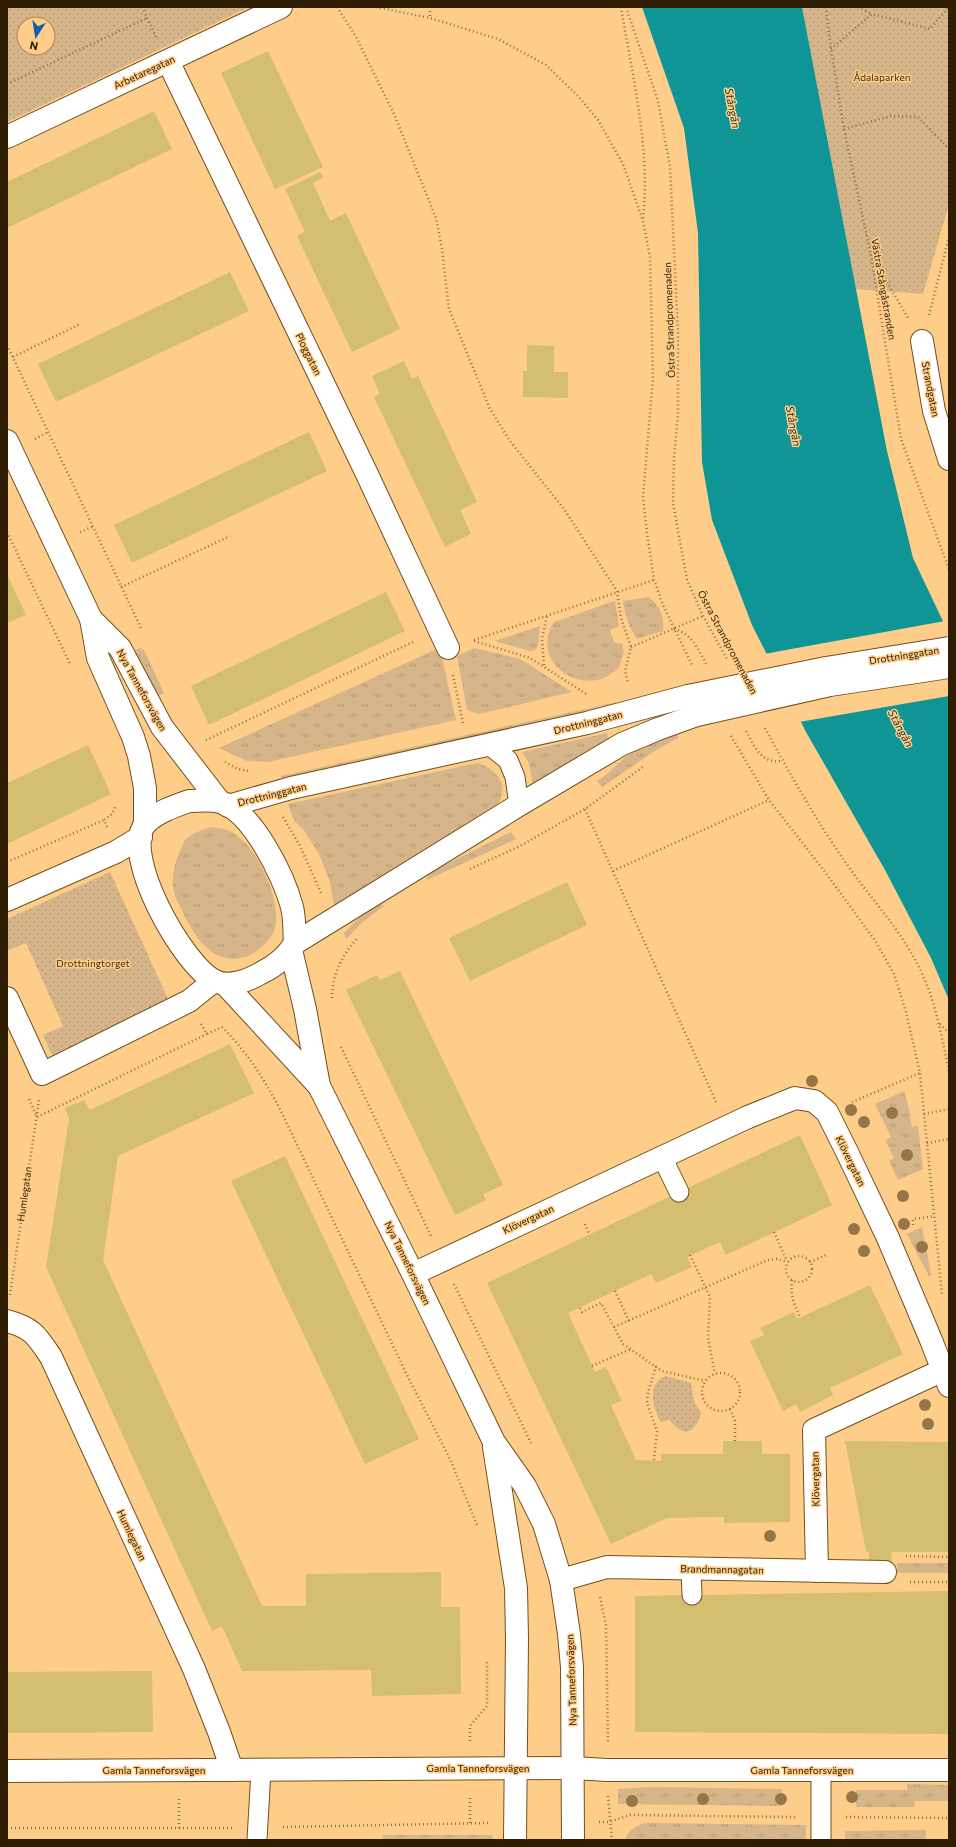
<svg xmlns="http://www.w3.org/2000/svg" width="956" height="1847" font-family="Commissioner,sans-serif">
<defs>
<pattern id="grass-tufts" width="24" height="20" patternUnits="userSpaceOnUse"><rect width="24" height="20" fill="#d5b589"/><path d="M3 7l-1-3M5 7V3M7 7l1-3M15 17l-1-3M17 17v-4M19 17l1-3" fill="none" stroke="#b79b74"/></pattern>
<pattern id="park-dots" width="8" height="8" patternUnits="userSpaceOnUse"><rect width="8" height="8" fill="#d5b589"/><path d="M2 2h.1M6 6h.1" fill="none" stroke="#b79b74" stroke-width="1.8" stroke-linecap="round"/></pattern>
</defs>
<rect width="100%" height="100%" fill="#fecd89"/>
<g fill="url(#grass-tufts)">
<path d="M648 597C659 604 665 617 663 631L637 639C629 627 625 616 623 601Z"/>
<path d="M615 601 619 626 610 630 614 642 622 644 624 652 619 668C613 672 605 679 598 680 563 686 534 653 554 622Z"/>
<path d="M540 626 538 646 535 650 530 651 495 641Z"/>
<path d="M140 648 144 650 164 693 155 697 132 651Z"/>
<path d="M474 648 520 659 572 692 479 714 467 710 457 656Z"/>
<path d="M437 649 443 662 456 720 268 762 247 761 219 748Z"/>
<path d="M617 702 618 706 282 781 281 776Z"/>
<path d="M607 733 609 741 533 786 529 763 522 752Z"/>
<path d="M677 733 678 738 653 752 602 787 597 781C610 774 617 763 628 755 642 744 660 739 677 733Z"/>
<path d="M477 763C492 767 508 781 501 798 498 805 492 810 486 815L334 905 330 882 319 854 304 830 294 821 288 804Z"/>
<path d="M211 827C222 828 231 830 239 837 259 852 287 911 272 935 257 958 229 969 206 947 196 938 190 926 184 915 180 906 174 896 173 887 172 876 175 861 180 851 182 847 183 841 187 838 194 832 203 830 211 827Z"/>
<path d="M511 832 516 839 427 880 428 873Z"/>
<path d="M379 902 384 906 364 921 346 939 344 933 362 915Z"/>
<path d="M904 1091 909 1109 912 1127 918 1126 923 1169 898 1180 889 1161 894 1158 885 1140 891 1137 875 1104Z"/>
<path d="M922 1227 931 1275 929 1276 907 1234Z"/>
<rect x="897" y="1563" width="52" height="10"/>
<path d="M907 1784 949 1785V1801H915L914 1807H856V1790H907Z"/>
<path d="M649 1787 782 1789V1806L618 1804V1789Z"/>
<path d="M644 1823 806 1825V1840H625C628 1830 635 1827 644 1823Z"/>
<path d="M926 1830V1840H845V1831Z"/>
<path d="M383 1835H492L493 1840H383Z"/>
</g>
<g fill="url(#park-dots)" fill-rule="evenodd">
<path d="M7 7H249L7 122ZM24 24H48V48H24Z"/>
<path d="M802 7H949V204L923 294 856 289Z"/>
<path d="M110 872 169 1001 52 1055 43 1035 63 1026 26 943 7 951V919Z"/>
<path d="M666 1376 691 1383 694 1401 701 1413C699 1423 690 1438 679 1429 675 1427 673 1423 669 1420L661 1422C653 1409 646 1383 666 1376Z"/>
</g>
<path fill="#0f9595" d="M642 7H802L887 451 913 558 949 634V1000L931 958 885 870 806 732 752 625 712 520 702 462 698 233 684 128Z"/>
<path fill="#fecd89" d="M945 621 949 629V696L799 722 764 654Z"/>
<g fill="#d4bf71">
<path d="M268 51 323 167 275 189 221 73Z"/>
<path d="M154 111 172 149 7 228V182Z"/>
<path d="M320 172 323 177 313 183 330 221 346 213 400 329 352 352 297 236 305 232 285 189Z"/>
<path d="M230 272 249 311 56 402 38 364Z"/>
<path d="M527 345 554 346V372H568V398L523 397V371H527Z"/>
<path d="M404 361 412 379 418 376 477 502 460 510 471 534 445 547 374 397 380 394 372 376Z"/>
<path d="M309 432 327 471 132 563 114 525Z"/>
<path d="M7 574 26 615 7 623Z"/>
<path d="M386 592 405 631 209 725 191 686Z"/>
<path d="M88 745 111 794 7 844V783Z"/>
<path d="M567 882 587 925 470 981 449 938Z"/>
<path d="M400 971 503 1185 483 1194 486 1200 455 1215 346 990 377 975 380 980Z"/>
<path d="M230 1044 254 1093 118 1156 103 1260 262 1606H306V1574L441 1572V1607H460L461 1694 372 1696 371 1670 242 1671 222 1626 212 1631 46 1267 69 1119 65 1108 84 1100 90 1110Z"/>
<path d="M800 1135 832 1205 726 1255 720 1242 687 1257 692 1267 656 1283 651 1274 568 1313 595 1372 606 1367 622 1401 611 1405 636 1460 661 1461V1454H723V1441H762V1454H790V1522L724 1523V1517L667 1518 611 1544 487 1283Z"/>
<path d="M285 1156 419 1439 365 1464 231 1181Z"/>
<path d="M870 1285 903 1354 830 1388 833 1395 800 1412 796 1404 783 1411 750 1341 764 1335 760 1328 794 1312 797 1319Z"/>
<path d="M845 1441 949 1442V1552H892L891 1561 869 1560V1552L866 1551Z"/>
<path d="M949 1591V1734L635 1732V1596Z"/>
<path d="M152 1671 153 1732 7 1733V1672Z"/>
</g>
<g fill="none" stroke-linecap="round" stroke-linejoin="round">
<defs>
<g id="service">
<path d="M489 745 508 760 515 777 519 805"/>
<path d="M662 1157 679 1192"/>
<path d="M691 1569 692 1595"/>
<path d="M257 1840 261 1770"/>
<path d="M821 1840V1770"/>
</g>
<g id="pedestrian">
<path d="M748 1117 795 1098 814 1101 827 1112 847 1152 888 1238 931 1340 949 1386"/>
<path d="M817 1571 814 1430 943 1370"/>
<path d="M561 1580 607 1567 885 1572"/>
</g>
<g id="minor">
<path d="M168 61 366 472 448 648"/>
<path d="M7 137 281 7"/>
<path d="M922 341 934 411 949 459"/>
<path d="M7 900 116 852 141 837"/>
<path d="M7 998 42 1074 189 1001 214 981"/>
<path d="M413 1274 748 1117"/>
<path d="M7 1321C33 1328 37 1336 51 1357L194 1669 219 1732 232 1770"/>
<path d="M573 1768 607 1770H949"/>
</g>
<path id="tertiary" d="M7 1771 573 1768"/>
<g id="secondary">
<path d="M7 441 91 619 98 658 133 737 139 756 145 788V824"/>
<path d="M91 619 120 648 162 727 219 801"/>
<path d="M189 801C198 801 211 799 220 802 252 810 284 877 292 907 295 918 294 932 295 943 287 957 275 966 261 973 249 980 229 988 215 981 184 967 119 853 146 823 157 812 175 806 189 801Z"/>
<path d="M228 806 291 788 587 723 688 696"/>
<path d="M295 943 519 805 622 744 658 729 697 715"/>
<path d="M291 950 305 1009 319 1086 413 1274 494 1442 525 1486 544 1524 561 1580 569 1634 572 1667 573 1840"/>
<path d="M225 984 319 1086"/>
<path d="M494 1447 516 1588 517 1639 515 1840"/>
</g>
</defs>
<use href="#service" stroke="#72501b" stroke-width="21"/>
<use href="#pedestrian" stroke="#72501b" stroke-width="24"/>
<use href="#minor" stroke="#72501b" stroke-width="24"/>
<use href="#tertiary" stroke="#72501b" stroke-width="24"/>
<use href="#secondary" stroke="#72501b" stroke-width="24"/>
<g stroke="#917142" stroke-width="2.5" stroke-dasharray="1 3" stroke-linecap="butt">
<path d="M142 7 156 37"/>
<path d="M337 7 355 35 394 114 436 218 442 249 449 309 490 409 510 441 564 509 617 591 621 618 631 647 625 671 628 684"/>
<path d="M376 7 430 18 498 39 546 65 579 97 598 120 623 164 643 221 650 257 653 378 643 497 647 533 654 580 663 605 693 667"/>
<path d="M430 7V18"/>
<path d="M621 7C632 76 651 149 643 218"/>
<path d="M626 7 658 101 670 167 678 333V414L674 458 673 503 687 580 703 616 728 661"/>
<path d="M826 7 831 49 844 129 871 256 901 439 949 569"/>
<path d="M858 7 872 14"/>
<path d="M831 49 872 14 930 29 949 7"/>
<path d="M7 84 147 18"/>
<path d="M844 129 891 116 918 117 949 149"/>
<path d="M873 258 908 318"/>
<path d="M929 315 949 237"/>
<path d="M7 345 141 628"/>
<path d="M13 357 80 324"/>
<path d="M35 439 48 432"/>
<path d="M7 532 70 664"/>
<path d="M80 532 92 527"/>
<path d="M121 587 230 536"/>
<path d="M674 629C693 634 698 650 707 665"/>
<path d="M474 640 654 580"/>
<path d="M474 641 530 658 588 695"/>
<path d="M631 647 703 616"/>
<path d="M544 665 542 639 547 615"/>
<path d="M453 675 463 723"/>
<path d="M765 728C792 778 820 827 853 873 878 907 907 938 924 978 937 1008 942 1040 949 1071"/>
<path d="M746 731C755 747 761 764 782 761"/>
<path d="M731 736 769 800 825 872 876 942 894 974 906 1012 920 1073 942 1294"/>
<path d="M206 740 415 641"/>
<path d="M225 762 238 769 249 771"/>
<path d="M585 809 716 1102"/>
<path d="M283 817 300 846 322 895"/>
<path d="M107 827 104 820 112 814 116 805"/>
<path d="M7 862 104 820"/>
<path d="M470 869 520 846 585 809 643 767"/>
<path d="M613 871 769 800"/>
<path d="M332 998C332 975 342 954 358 938"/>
<path d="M201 1024 207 1034 222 1027"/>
<path d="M940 1024 949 1033"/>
<path d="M222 1027C248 1053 261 1075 279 1107L407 1375 450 1459 477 1525"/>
<path d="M341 1047 431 1236"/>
<path d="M29 1099 37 1117 207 1034"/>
<path d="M852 1102 920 1073"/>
<path d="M924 1114 949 1109"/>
<path d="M927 1143 949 1139"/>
<path d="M585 1224 589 1234"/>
<path d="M913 1225V1219L935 1216"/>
<path d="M774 1232 787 1261"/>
<path d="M690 1255 710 1297 708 1338 715 1374"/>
<circle cx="799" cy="1269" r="13"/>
<path d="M810 1262 826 1255"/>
<path d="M792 1280C790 1295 794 1304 800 1317"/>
<path d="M454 1284 531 1443"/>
<path d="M615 1291 629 1321"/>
<path d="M10 1295 39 1100"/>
<path d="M580 1308 582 1312 601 1303 623 1344 662 1371 705 1381"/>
<path d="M614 1327 768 1260 777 1259 787 1262"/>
<path d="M592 1366 631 1349"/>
<circle cx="721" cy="1392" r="19"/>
<path d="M730 1409 735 1421V1441"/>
<path d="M654 1460 657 1431 647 1403 648 1392 656 1366"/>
<path d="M906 1556 949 1557"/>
<path d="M910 1582H949"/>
<path d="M600 1597 606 1625 608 1743"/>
<path d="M470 1741V1726L487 1706V1662"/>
<path d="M608 1796 612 1840"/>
<path d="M846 1817 949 1818"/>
<path d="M599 1822H609L630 1815 795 1817"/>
<path d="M470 1823V1796"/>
<path d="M283 1827 488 1823"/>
<path d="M7 1828H232"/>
<path d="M179 1828V1796"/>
</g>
<use href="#service" stroke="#fff" stroke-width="19"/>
<use href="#pedestrian" stroke="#fff" stroke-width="22"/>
<use href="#minor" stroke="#fff" stroke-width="22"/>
<use href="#tertiary" stroke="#fff" stroke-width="22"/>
<use href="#secondary" stroke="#fff" stroke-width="22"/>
<defs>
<g id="secondary-bridge">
<path d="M688 696 826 668 949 648"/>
<path d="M697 715 830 685 949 667"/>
</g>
</defs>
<use href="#secondary-bridge" stroke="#72501b" stroke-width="24" stroke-linecap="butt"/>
<use href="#secondary-bridge" stroke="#fff" stroke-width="22"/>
</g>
<g fill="#967546">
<circle cx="812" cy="1081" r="6"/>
<circle cx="851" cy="1110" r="6"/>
<circle cx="892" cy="1113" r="6"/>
<circle cx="864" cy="1122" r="6"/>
<circle cx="907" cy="1155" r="6"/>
<circle cx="903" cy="1196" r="6"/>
<circle cx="904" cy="1224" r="6"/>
<circle cx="854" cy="1229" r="6"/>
<circle cx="922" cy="1247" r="6"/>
<circle cx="864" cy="1251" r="6"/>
<circle cx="925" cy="1405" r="6"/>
<circle cx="928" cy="1424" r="6"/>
<circle cx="770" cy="1536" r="6"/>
<circle cx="852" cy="1797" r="6"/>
<circle cx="703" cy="1799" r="6"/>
<circle cx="781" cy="1799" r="6"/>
<circle cx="632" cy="1801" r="6"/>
</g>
<g text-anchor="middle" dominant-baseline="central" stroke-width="3" stroke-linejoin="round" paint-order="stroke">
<g font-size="10" fill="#2f1d01" stroke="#fecd89">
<text transform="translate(144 72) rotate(-25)">Arbetaregatan</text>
<text transform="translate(884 289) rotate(80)">Västra Stångåstranden</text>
<text transform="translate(669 320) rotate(-92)">Östra Strandpromenaden</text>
<text transform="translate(309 354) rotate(64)">Ploggatan</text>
<text transform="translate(931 389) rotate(79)">Strandgatan</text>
<text transform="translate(728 642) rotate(62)">Östra Strandpromenaden</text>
<text transform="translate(904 655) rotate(-9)">Drottninggatan</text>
<text transform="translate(142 690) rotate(61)">Nya Tanneforsvägen</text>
<text transform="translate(588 722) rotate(-14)">Drottninggatan</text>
<text transform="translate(272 794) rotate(-14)">Drottninggatan</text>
<text transform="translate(851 1161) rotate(64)">Klövergatan</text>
<text transform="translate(24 1194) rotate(-82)">Humlegatan</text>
<text transform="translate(528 1219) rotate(-25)">Klövergatan</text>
<text transform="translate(408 1263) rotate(64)">Nya Tanneforsvägen</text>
<text transform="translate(815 1479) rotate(-91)">Klövergatan</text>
<text transform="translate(132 1535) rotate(65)">Humlegatan</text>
<text transform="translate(722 1569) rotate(1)">Brandmannagatan</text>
<text transform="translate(571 1680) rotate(-92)">Nya Tanneforsvägen</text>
<text x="478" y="1768">Gamla Tanneforsvägen</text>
<text x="154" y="1770">Gamla Tanneforsvägen</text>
<text x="802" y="1770">Gamla Tanneforsvägen</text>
</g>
<g font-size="10" fill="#412d0f" stroke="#fecd89">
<text x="882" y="77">Ådalaparken</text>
<text x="93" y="963">Drottningtorget</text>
</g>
<g font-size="11" font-style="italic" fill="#1c3030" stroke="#fecd89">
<text transform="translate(733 108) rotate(79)">Stångån</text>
<text transform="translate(794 426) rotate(79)">Stångån</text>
<text transform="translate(901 728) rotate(62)">Stångån</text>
</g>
</g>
<rect width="956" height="1847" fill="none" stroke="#2f1d01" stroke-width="16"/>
<g transform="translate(36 36) rotate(192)"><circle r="19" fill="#fecd89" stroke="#ab8753"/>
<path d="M0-3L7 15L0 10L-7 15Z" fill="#145dad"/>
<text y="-6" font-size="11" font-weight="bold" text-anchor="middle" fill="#2f1d01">N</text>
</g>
</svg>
